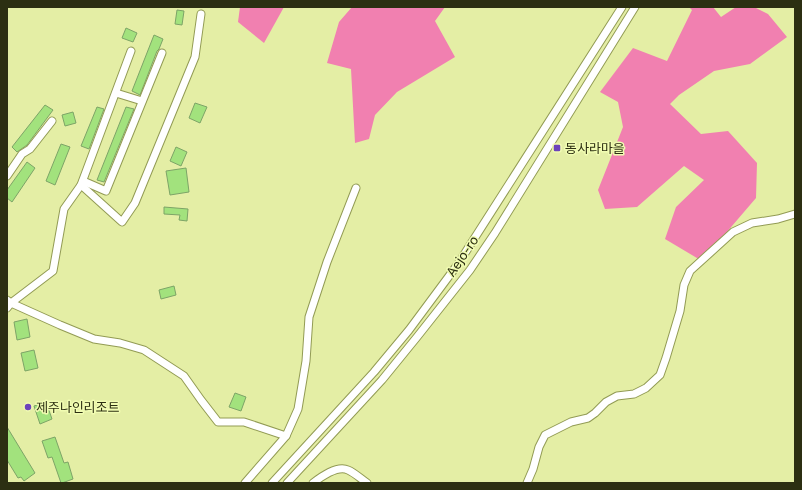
<svg xmlns="http://www.w3.org/2000/svg" width="802" height="490" font-family="Inter,'Noto Sans KR',sans-serif">
<rect width="100%" height="100%" fill="#e4eea5"/>
<g fill="#f180b0">
<path d="M240 7H284L264 43 238 22Z"/>
<path d="M352 7H445L435 21 455 57 397 92 375 115 369 139 355 143 351 69 327 63 339 22Z"/>
<path d="M689 7H713L721 17 736 7H754L768 14 787 37 750 64 714 71 679 95 670 104 701 134 728 131 757 163 756 198 702 261 665 239 676 207 704 180 684 166 637 207 605 209 598 190 623 127 618 102 600 92 633 48 667 61 692 10Z"/>
</g>
<g fill="#a2e27d" stroke="#7da467">
<path d="M177 10 184 11 182 25 175 24Z"/>
<path d="M126 28 137 33 133 42 122 38Z"/>
<path d="M154 35 163 39 159 49 157 51 140 95 132 91Z"/>
<path d="M195 103 207 107 200 123 189 118Z"/>
<path d="M45 105 53 110 27 145 17 152 12 147Z"/>
<path d="M97 107 104 109 89 149 81 146Z"/>
<path d="M126 107 134 109 104 182 97 180Z"/>
<path d="M73 112 76 123 65 126 62 115Z"/>
<path d="M61 144 70 147 55 185 46 181Z"/>
<path d="M176 147 187 152 181 166 170 161Z"/>
<path d="M27 162 35 168 12 202 7 198V190Z"/>
<path d="M186 168 189 192 170 195 166 171Z"/>
<path d="M164 207 188 209 187 221 179 220 180 215 164 214Z"/>
<path d="M174 286 176 295 161 299 159 290Z"/>
<path d="M27 319 30 337 17 340 14 322Z"/>
<path d="M34 350 38 368 25 371 21 353Z"/>
<path d="M235 393 246 397 241 411 229 407Z"/>
<path d="M46 402 52 419 40 424 34 406Z"/>
<path d="M7 427 35 473 24 481 21 477 18 478 7 460Z"/>
<path d="M55 437 64 463 68 462 73 479 62 483H61L52 457 48 458 42 441Z"/>
</g>
<g fill="none" stroke-linecap="round" stroke-linejoin="round">
<defs>
<g id="minor">
<path d="M116 93 142 101"/>
<path d="M7 176 22 154 30 149 52 121"/>
<path d="M83 181 106 191 162 53"/>
<path d="M81 185 122 222 135 203 195 57 201 14"/>
<path d="M7 300 11 303 60 325 94 339 120 343 144 350 184 376 201 400 218 422H244L286 436"/>
<path d="M7 308 11 303 53 271 64 209 81 185 131 51"/>
<path d="M245 483 286 436 298 409 306 361 309 317 327 262 356 188"/>
<path d="M272 483 374 372 409 330 458 264 622 7"/>
<path d="M287 483 382 380 417 337 470 270 495 233 635 7"/>
<path d="M313 483C321 477 337 465 348 470 355 473 361 479 367 483"/>
<path d="M527 483 533 469 539 447 545 435 571 422 588 418 595 413 606 402 617 396 634 394 646 388 660 375 666 358 680 311 684 285 690 271 733 232 752 223 778 219 795 214"/>
</g>
</defs>
<use href="#minor" stroke="#929b54" stroke-width="9"/>
<use href="#minor" stroke="#fff" stroke-width="7"/>
</g>
<g fill="#6c43bb" stroke="#f1fcb2" stroke-width="1.5">
<rect x="553" y="144" width="8" height="8" rx="2"/>
<circle cx="28" cy="407" r="4"/>
</g>
<g text-anchor="middle" dominant-baseline="central" stroke-width="3" stroke-linejoin="round" paint-order="stroke">
<g font-size="13" fill="#2c2f12" stroke="#f1fcb2" text-anchor="start">
<text x="565" y="148">동사라마을</text>
<text x="36" y="407">제주나인리조트</text>
</g>
<g font-size="13" fill="#2c2f12" stroke="#f1fcb2">
<text transform="translate(462 256) rotate(-56)">Aejo-ro</text>
</g>
</g>
<rect width="802" height="490" fill="none" stroke="#2c2f12" stroke-width="16"/>
</svg>
